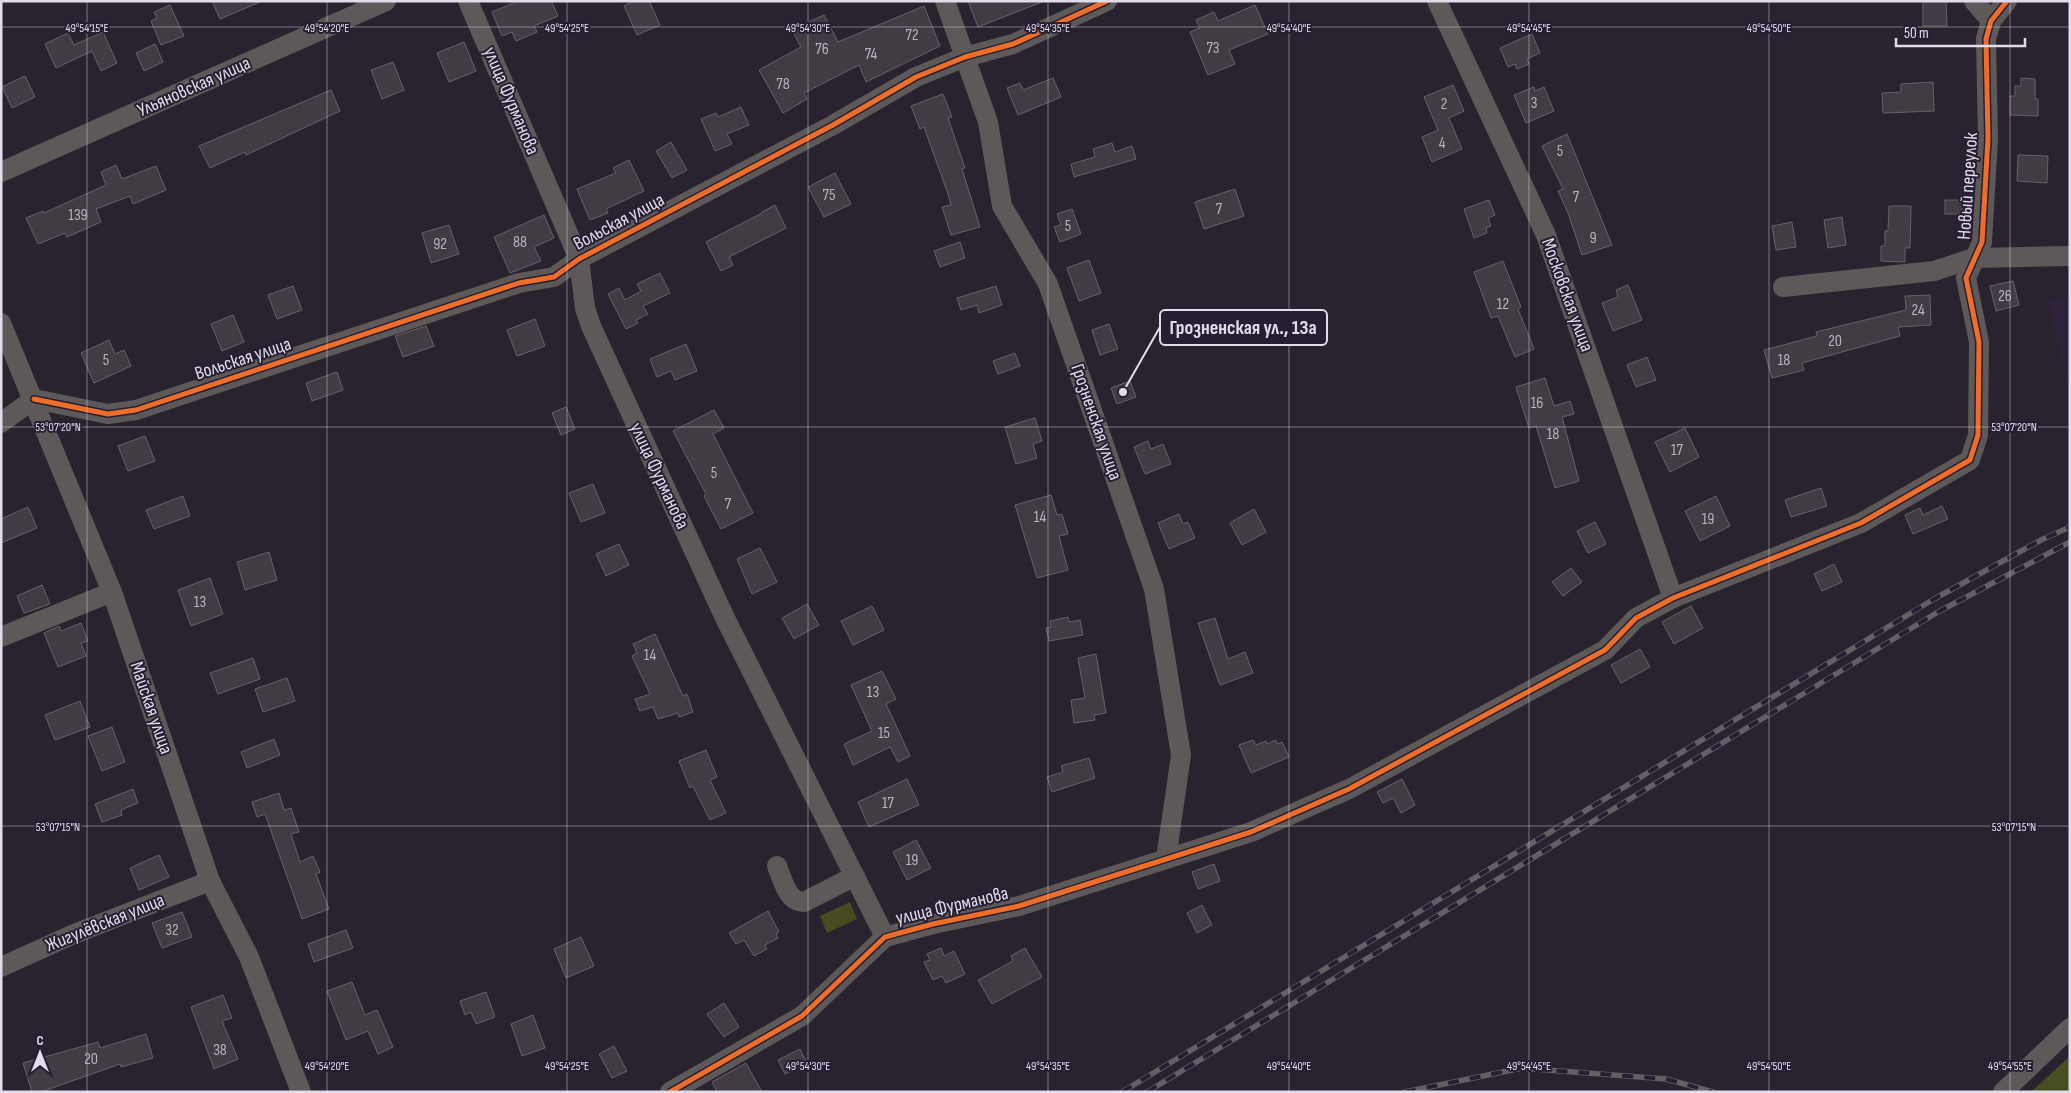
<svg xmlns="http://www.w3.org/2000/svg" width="2071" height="1093" font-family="'Sofia Sans Condensed',sans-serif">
<rect width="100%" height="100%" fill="#28232e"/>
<path fill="#2e233b" d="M2070 295V388H2068L2048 300Z"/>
<path fill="#464b21" d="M850 902 857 919 827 933 820 916Z"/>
<path fill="#494d22" d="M2070 1056V1092H2031Z"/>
<g fill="#413b43" stroke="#68616a">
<path d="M212 1H262L220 19Z"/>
<path d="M518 1H551L558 16 534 26 537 32 516 41 512 32 502 36 492 12Z"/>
<path d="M634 1H649L660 25 637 35 624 6Z"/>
<path d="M968 1H1042V2L978 27Z"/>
<path d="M1923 1H1946L1947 26H1923Z"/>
<path d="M170 5 184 36 161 45 151 21 157 18 154 12Z"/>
<path d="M1255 5 1268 34 1229 50 1235 64 1208 75 1190 32 1200 28 1196 20 1214 12 1218 21Z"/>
<path d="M924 6 940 46 866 82 859 65 804 93 807 99 783 113 759 70 801 47 792 30 824 15 838 42Z"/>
<path d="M103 32 117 63 101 71 92 51 56 68 45 44 68 33 74 45Z"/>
<path d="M1532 34 1540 53 1527 59 1529 64 1517 69 1515 64 1508 67 1500 48Z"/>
<path d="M464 42 476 71 449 82 437 53Z"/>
<path d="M155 44 163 62 144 71 136 53Z"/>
<path d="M393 62 404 90 382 99 371 70Z"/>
<path d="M25 76 35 97 12 108 2 87Z"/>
<path d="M1053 78 1061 97 1018 115 1007 88 1020 83 1023 90Z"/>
<path d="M2021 78 2035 79V99H2038V116L2010 115V96H2015V86H2021Z"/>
<path d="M1933 82 1934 111 1883 113 1882 93 1901 92V84Z"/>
<path d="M1453 85 1464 111 1449 118 1462 149 1432 162 1422 137 1438 130 1424 97Z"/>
<path d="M1534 87 1535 91 1544 87 1554 111 1526 123 1514 95Z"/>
<path d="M331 90 340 111 246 155 245 152 210 168 199 146Z"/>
<path d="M943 94 952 117 948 118 965 168 962 169 980 227 951 235 942 207 951 205 948 194 924 127 920 129 911 106Z"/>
<path d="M741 107 749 125 727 134 732 144 715 151 701 119 716 113 718 117Z"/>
<path d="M1567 134 1612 245 1582 255 1568 213 1558 191 1563 189 1542 146Z"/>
<path d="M671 142 687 170 672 178 656 151Z"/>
<path d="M1112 143 1115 152 1132 146 1136 159 1074 177 1071 164 1095 157 1093 149Z"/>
<path d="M2018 155 2048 156 2047 183 2017 181Z"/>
<path d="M629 160 644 191 606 209 608 213 590 220 577 189 616 173 613 168Z"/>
<path d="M116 165 122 179 156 166 166 190 133 204 130 196 96 209 101 222 67 237 65 233 38 244 26 218 43 211 44 213 106 185 101 172Z"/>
<path d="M835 173 851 204 824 217 808 187Z"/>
<path d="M1235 189 1244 216 1204 229 1195 202Z"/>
<path d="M1489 200 1495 215 1488 218 1491 226 1486 228 1487 233 1474 238 1464 209Z"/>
<rect x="1945" y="200" width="18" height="14"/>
<path d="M775 205 786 228 729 257 733 265 721 271 706 242 762 213V212Z"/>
<path d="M1889 206H1911L1910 248H1905V262L1881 261V246H1885V231H1888Z"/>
<path d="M1072 209 1081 234 1060 242 1054 227 1061 225 1057 214Z"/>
<path d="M544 215 554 238 534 247 541 261 510 273 494 237Z"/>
<path d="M1842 217 1846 245 1828 248 1824 220Z"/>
<path d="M1792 222 1796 247 1776 250 1772 226Z"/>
<path d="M449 225 459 254 431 263 422 233Z"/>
<path d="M960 242 965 258 940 267 934 251Z"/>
<path d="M1089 260 1101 293 1079 301 1067 268Z"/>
<path d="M1503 261 1521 307 1518 309 1534 349 1515 357 1498 316 1491 318 1474 272Z"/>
<path d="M660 273 670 293 643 306 648 314 636 320 638 323 626 329 608 294 619 288 625 300 641 291 637 284Z"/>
<path d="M2013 281 2019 305 1996 311 1990 286Z"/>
<path d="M1628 285 1642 320 1613 331 1602 303 1618 297 1616 290Z"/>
<path d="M293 286 302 310 277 319 268 295Z"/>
<path d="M996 286 1002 305 979 313 977 305 961 310 957 298Z"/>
<path d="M1930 295 1931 325 1898 327 1900 336 1802 363 1804 370 1772 378 1764 350 1817 336 1816 332 1906 310 1905 296Z"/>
<path d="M233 315 244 342 222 351 211 324Z"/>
<path d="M535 319 545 346 517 356 507 330Z"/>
<path d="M1109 324 1118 349 1100 355 1092 330Z"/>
<path d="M426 326 434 346 403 357 395 336Z"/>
<path d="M109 340 115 354 124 350 131 366 94 383 81 353Z"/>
<path d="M686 344 697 371 675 380 671 371 657 377 650 359Z"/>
<path d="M1015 353 1020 366 998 374 993 361Z"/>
<path d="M1647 357 1656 380 1636 387 1627 365Z"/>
<path d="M337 372 343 390 312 401 306 383Z"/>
<path d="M1545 378 1554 406 1570 401 1574 414 1562 417 1579 481 1555 488 1536 426 1529 428 1516 387Z"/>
<path d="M1130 381 1136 397 1117 404 1111 388Z"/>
<path d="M566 407 575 429 561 435 552 413Z"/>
<path d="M714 410 724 428 713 434 753 513 721 529 704 496 706 494 673 431Z"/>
<path d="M1035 418 1042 441 1033 444 1037 458 1016 464 1005 427Z"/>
<path d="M1685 428 1699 457 1670 472 1655 442Z"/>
<path d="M145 436 155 461 128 471 118 446Z"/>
<path d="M1148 441 1151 449 1163 444 1171 464 1145 474 1134 447Z"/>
<path d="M593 484 605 513 581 522 569 493Z"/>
<path d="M1821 488 1827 506 1791 517 1785 500Z"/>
<path d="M1051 495 1057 515 1062 514 1068 534 1059 536 1068 570 1037 578 1015 505Z"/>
<path d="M183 496 190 516 154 529 146 510Z"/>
<path d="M1716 496 1730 526 1700 541 1685 511Z"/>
<path d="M1942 506 1948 519 1913 534 1905 515 1920 508 1923 515Z"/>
<path d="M28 507 37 528 1 543V519Z"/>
<path d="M1254 509 1266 532 1242 545 1230 523Z"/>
<path d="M1179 514 1183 524 1188 522 1195 538 1169 549 1158 523Z"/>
<path d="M1595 522 1606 544 1588 553 1577 531Z"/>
<path d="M619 544 629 565 606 576 596 554Z"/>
<path d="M760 548 777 582 752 594 737 559Z"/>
<path d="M269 552 277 580 245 590 237 562Z"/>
<path d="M1834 564 1842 582 1822 591 1814 574Z"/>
<path d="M1571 568 1582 582 1563 596 1552 582Z"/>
<path d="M210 578 223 614 191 626 178 590Z"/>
<path d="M42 585 50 604 24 613 17 596Z"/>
<path d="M807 604 819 625 794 639 782 618Z"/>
<path d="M872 606 884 630 853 645 841 621Z"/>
<path d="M1691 606 1703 628 1674 644 1662 622Z"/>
<path d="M1068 617 1069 622 1080 620 1083 635 1049 641 1046 628 1051 627 1050 621Z"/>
<path d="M1215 618 1228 659 1245 652 1253 673 1220 685 1198 623Z"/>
<path d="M81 623 88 641 81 643 86 656 58 667 44 633 59 626 61 631Z"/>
<path d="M655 634 683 696 687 694 693 712 679 717 678 713 658 719 653 707 640 711 635 699 650 694 632 656 637 653 633 644Z"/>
<path d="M1640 649 1650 667 1621 683 1611 665Z"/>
<path d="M1096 654 1106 713 1094 715 1095 720 1074 723 1071 700 1085 698 1078 658Z"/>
<path d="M253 658 260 679 218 694 210 673Z"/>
<path d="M882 671 896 699 886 704 910 756 898 762 890 747 853 765 844 744 872 731 851 685Z"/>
<path d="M287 678 295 701 263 712 255 689Z"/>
<path d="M80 701 90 727 55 740 45 715Z"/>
<path d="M112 727 125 762 102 771 88 736Z"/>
<path d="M274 739 280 755 247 768 241 752Z"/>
<path d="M1253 740 1256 745 1266 741 1267 744 1276 740 1277 744 1282 742 1289 757 1251 773 1239 745Z"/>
<path d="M706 750 717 777 710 780 726 813 710 820 693 786 690 788 679 761Z"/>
<path d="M1089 758 1095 778 1052 792 1047 777 1063 772 1061 766Z"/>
<path d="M907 779 919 805 869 827 858 802Z"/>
<path d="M1402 779 1415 805 1401 813 1393 798 1383 803 1377 792Z"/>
<path d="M133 789 138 803 121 810 122 815 102 822 95 804Z"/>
<path d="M279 793 284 810 291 808 299 832 291 834 300 862 313 856 320 872 316 874 329 909 302 919 265 814 257 817 252 802Z"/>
<path d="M916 840 931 868 907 880 893 852Z"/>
<path d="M159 855 169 877 139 890 130 868Z"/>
<path d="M1214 864 1220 881 1198 889 1192 872Z"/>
<path d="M1202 905 1212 925 1197 933 1187 913Z"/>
<path d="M768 911 779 932 776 934 778 938 765 945 767 949 754 956 744 940 736 944 729 933Z"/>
<path d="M182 912 192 937 162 948 152 923Z"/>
<path d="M346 930 353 948 314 962 308 944Z"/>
<path d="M581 937 594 966 566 978 554 949Z"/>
<path d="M941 948 944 956 954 951 965 974 946 983 942 976 933 980 924 962 930 960 927 954Z"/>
<path d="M1025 948 1042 977 992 1004 978 980 1013 961 1011 956Z"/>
<path d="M352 982 365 1015 377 1010 393 1047 378 1054 368 1031 346 1040 327 991Z"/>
<path d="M486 992 495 1017 476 1024 471 1012 465 1015 460 1001Z"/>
<path d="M223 995 232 1018 222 1021 238 1059 214 1069 191 1007Z"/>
<path d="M724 1003 739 1027 724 1037 707 1014Z"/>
<path d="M533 1015 545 1048 522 1056 511 1024Z"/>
<path d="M146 1034 153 1058 121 1067 120 1064 41 1092H32L23 1063 98 1042 100 1048Z"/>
<path d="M614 1046 627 1071 612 1078 599 1054Z"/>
<path d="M800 1049 807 1063 785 1074 778 1060Z"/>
<path d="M746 1063 762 1092H717L712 1082Z"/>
</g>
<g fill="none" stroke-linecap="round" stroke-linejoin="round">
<g stroke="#5c5958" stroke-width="20">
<path d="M468 1 579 259 585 308 591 326 724 616 885 937"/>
<path d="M945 1 988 122 1002 206 1048 284 1154 589 1181 755 1166 859"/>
<path d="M1437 1 1546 235 1673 598"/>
<path d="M1974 1 1991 21"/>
<path d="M1 172 386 1"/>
<path d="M1783 287 1934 271 1974 258 2070 256"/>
<path d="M1 323 112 592 210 881 249 957 301 1092"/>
<path d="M1 423 34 399 108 414 136 410 519 283 554 277 579 259 833 125 916 77 965 57 1013 44 1107 1"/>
<path d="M1 637 112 592"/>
<path d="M777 866C783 880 787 902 804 902L855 876"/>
<path d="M1 967 74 934 210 881"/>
<path d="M670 1092 802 1016 885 937 933 924 1019 906 1251 832 1349 789 1605 650 1636 618 1673 598 1861 523 1970 460 1978 435 1979 342 1966 278 1982 242 1988 139 1986 39 1991 21 2007 1"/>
<path d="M2003 1092 2070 1028"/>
</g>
<defs>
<g id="rail">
<path d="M1122 1092 1934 599 2041 540 2070 527"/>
<path d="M1147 1092 1938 612 2070 542"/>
<path d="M1405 1092 1522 1068 1666 1079 1713 1092"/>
</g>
</defs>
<use href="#rail" stroke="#645f64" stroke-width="5.5"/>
<use href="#rail" stroke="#281e33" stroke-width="4" stroke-dasharray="11" stroke-linecap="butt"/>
<defs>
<g id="cycleway">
<path d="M34 399 108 414 136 410 519 283 554 277 579 259 833 125 916 77 965 57 1013 44 1107 1"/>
<path d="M670 1092 802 1016 885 937 933 924 1019 906 1251 832 1349 789 1605 650 1636 618 1673 598 1861 523 1970 460 1978 435 1979 342 1966 278 1982 242 1988 139 1986 39 1991 21 2007 1"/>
</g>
</defs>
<use href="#cycleway" stroke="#281e33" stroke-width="8"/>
<use href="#cycleway" stroke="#ee6e29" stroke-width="5"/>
</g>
<path fill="none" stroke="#e1dce9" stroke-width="1" stroke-opacity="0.45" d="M87 1V1092M327 1V1092M567 1V1092M808 1V1092M1048 1V1092M1289 1V1092M1529 1V1092M1769 1V1092M2010 1V1092M1 27H2070M1 427H2070M1 826H2070"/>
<g text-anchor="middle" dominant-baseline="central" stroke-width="4" stroke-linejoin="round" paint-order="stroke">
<g font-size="16" fill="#b9b4c0">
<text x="912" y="35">72</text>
<text x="1213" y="48">73</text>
<text x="822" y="49">76</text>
<text x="871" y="54">74</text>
<text x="783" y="84">78</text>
<text x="1534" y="103">3</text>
<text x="1444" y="104">2</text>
<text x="1442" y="143">4</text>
<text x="1560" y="151">5</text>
<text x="829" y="195">75</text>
<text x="1576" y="197">7</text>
<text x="1219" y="209">7</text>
<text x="78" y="215">139</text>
<text x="1068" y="226">5</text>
<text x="1593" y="238">9</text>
<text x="520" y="242">88</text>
<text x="440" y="244">92</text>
<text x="2005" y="296">26</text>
<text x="1503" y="304">12</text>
<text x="1918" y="310">24</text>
<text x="1835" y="341">20</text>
<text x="106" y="360">5</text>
<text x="1784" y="360">18</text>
<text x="1537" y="403">16</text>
<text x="1553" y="434">18</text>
<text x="1677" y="450">17</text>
<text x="714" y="473">5</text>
<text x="728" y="504">7</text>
<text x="1040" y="517">14</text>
<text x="1708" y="519">19</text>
<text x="200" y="602">13</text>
<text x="650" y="655">14</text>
<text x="873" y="692">13</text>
<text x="884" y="733">15</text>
<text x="888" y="803">17</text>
<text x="912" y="860">19</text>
<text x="172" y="930">32</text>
<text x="220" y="1050">38</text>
<text x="91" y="1059">20</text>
</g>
<g font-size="19" fill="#e1dce9" stroke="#281e33">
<text transform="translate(194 87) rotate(-24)">Ульяновская улица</text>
<text transform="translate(511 101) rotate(67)">улица Фурманова</text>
<text transform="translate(1968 186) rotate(-86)">Новый переулок</text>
<text transform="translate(619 222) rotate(-28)">Вольская улица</text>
<text transform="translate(1567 295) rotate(70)">Московская улица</text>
<text transform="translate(243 359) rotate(-18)">Вольская улица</text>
<text transform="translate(1096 422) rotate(71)">Грозненская улица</text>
<text transform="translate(659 476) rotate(65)">улица Фурманова</text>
<text transform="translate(151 708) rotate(71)">Майская улица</text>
<text transform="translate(952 906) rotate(-13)">улица Фурманова</text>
<text transform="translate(105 923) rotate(-22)">Жигулёвская улица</text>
</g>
</g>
<g font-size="12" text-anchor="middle" fill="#e1dce9" stroke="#281e33" stroke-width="4" stroke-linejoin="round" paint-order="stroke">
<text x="87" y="32">49°54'15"E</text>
<text x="327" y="32">49°54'20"E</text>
<text x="567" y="32">49°54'25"E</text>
<text x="808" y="32">49°54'30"E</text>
<text x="1048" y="32">49°54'35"E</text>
<text x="1289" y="32">49°54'40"E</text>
<text x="1529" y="32">49°54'45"E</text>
<text x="1769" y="32">49°54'50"E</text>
<text x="58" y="431">53°07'20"N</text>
<text x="2014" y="431">53°07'20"N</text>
<text x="58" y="831">53°07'15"N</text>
<text x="2014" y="831">53°07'15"N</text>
<text x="327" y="1070">49°54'20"E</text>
<text x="567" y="1070">49°54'25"E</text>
<text x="808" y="1070">49°54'30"E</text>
<text x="1048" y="1070">49°54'35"E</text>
<text x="1289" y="1070">49°54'40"E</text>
<text x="1529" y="1070">49°54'45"E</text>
<text x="1769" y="1070">49°54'50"E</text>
<text x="2010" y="1070">49°54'55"E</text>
</g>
<path fill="none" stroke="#e1dce9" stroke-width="2" d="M1123 392L1160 327"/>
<circle fill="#e1dce9" stroke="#281e33" stroke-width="2" cx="1123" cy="392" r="5"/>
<rect fill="#281e33" stroke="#e1dce9" stroke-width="2" x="1160" y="310" width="167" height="35" rx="5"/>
<g font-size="20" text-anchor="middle" font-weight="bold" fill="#e1dce9">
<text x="1243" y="334">Грозненская ул., 13а</text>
</g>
<rect width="2071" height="1093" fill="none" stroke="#e1dce9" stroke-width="5"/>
<g transform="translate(40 1053)" stroke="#281e33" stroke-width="4" paint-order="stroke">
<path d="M0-4L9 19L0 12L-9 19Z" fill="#e1dce9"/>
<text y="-8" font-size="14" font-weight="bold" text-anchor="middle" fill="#e1dce9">С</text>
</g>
<path d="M1896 38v8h129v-8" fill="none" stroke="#e1dce9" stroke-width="2.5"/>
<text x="1904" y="38" font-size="15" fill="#e1dce9" stroke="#281e33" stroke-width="4" paint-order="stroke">50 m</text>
</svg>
